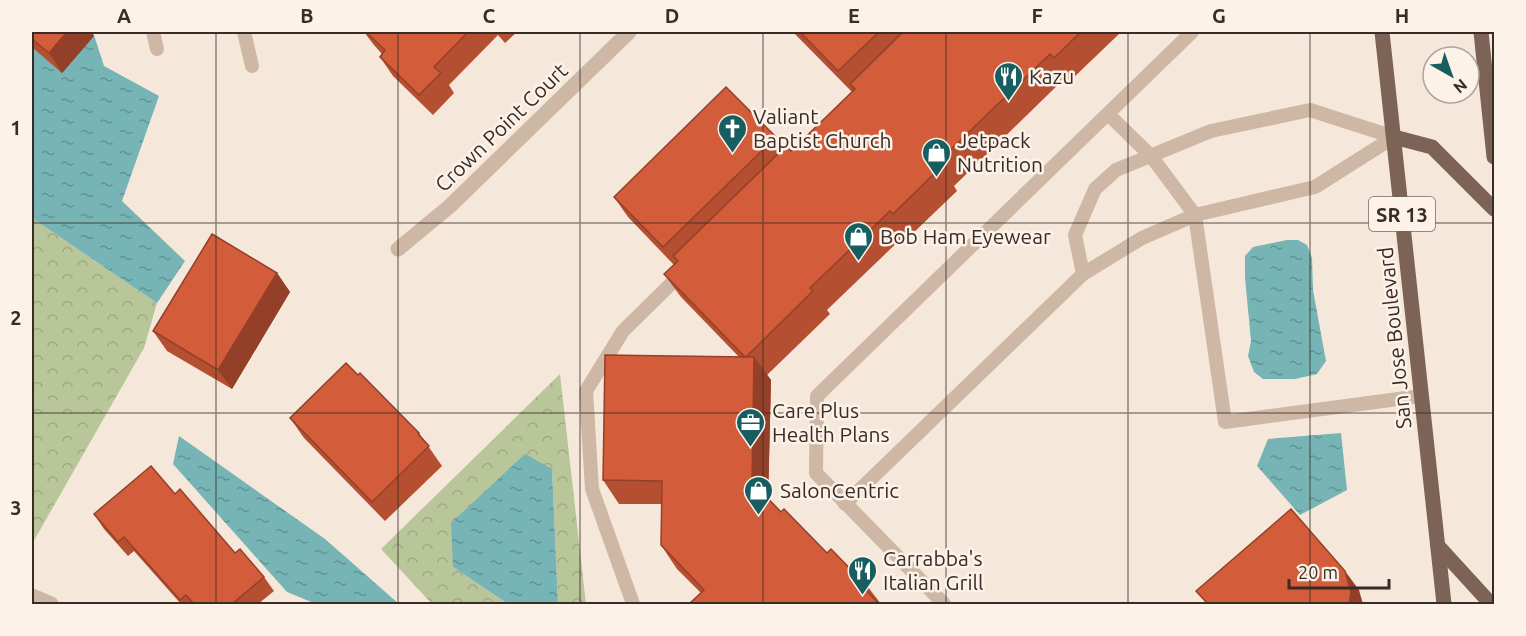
<svg xmlns="http://www.w3.org/2000/svg" width="1526" height="636" font-family="Ubuntu,sans-serif">
<defs>
<pattern id="forest-crowns" width="20" height="18" patternUnits="userSpaceOnUse" patternTransform="scale(1.5)"><rect width="20" height="18" fill="#b8c699"/><path d="M2 6a3 3 0 1 1 6 0M12 15a3 3 0 1 1 6 0" fill="none" stroke="#9faa84"/></pattern>
<pattern id="water-ripples" width="26" height="14" patternUnits="userSpaceOnUse" patternTransform="scale(1.5)"><rect width="26" height="14" fill="#76b4b5"/><path d="M2 4q2-2 4 0t4 0M15 11q2-2 4 0t4 0" fill="none" stroke="#629393"/></pattern>
</defs>
<rect width="100%" height="100%" fill="#f5e8db"/>
<g fill="url(#forest-crowns)">
<path d="M32 218 157 303 144 348 32 544Z"/>
<path d="M560 374 586 604H558L552 469 453 567 508 604H432L381 549Z"/>
</g>
<g fill="url(#water-ripples)">
<path d="M32 32H93L104 66 159 96 122 201 185 261 157 303 32 218Z"/>
<path d="M1287 240H1298L1307 245 1312 258 1313 290 1326 361 1317 374 1295 379H1263L1254 372 1248 356 1251 341 1245 278V256L1253 247Z"/>
<path d="M1341 433 1347 490 1300 515 1257 466 1268 439Z"/>
<path d="M179 436 325 539 399 604H316L287 592 173 464Z"/>
<path d="M525 454 552 469 558 604H508L453 567 451 523Z"/>
</g>
<g fill="none" stroke-linecap="round" stroke-linejoin="round">
<g stroke="#ceb7a5" stroke-width="14">
<path d="M153 32 157 49"/>
<path d="M244 32 252 66"/>
<path d="M1108 114 1151 156 1195 215 1225 422 1421 396"/>
<path d="M1083 274 1075 235 1095 189 1116 170 1211 131 1310 110 1394 137"/>
<path d="M845 504 1083 274 1142 238 1195 215 1315 187 1394 137"/>
<path d="M633 604 592 489 586 391 623 331 683 272"/>
<path d="M944 604 816 473 817 396 1192 32"/>
</g>
<g stroke="#ceb7a5" stroke-width="15">
<path d="M398 249 450 206 629 32"/>
<path d="M32 596 51 604"/>
</g>
<g stroke="#7d6256" stroke-width="15">
<path d="M1382 32 1444 604"/>
<path d="M1481 32 1494 157"/>
<path d="M1394 137 1432 147 1494 209"/>
<path d="M1438 546 1491 604"/>
</g>
</g>
<g fill="#b54f32">
<path d="M32 32 94 36 62 73 33 48 32 49Z"/>
<path d="M364 32H517L505 43 498 35 449 85 454 93 433 115 393 76 380 57 382 54 374 45Z"/>
<path d="M793 32H1117L1119 34 1070 81 1066 77 986 155 954 186 957 191 909 237 906 234 827 310 830 314 767 375 771 380 768 498 781 512 827 553 868 587 881 604H689L701 593 677 569 661 545 662 504H619L603 480 739 357 681 297 664 274 674 265 628 217 614 197 776 137 784 148 791 151 852 92Z"/>
<path d="M277 273 290 292 232 389 167 351 153 331Z"/>
<path d="M290 418 419 433 442 466 385 521 304 438Z"/>
<path d="M175 494 235 553 264 577 274 591 258 604H181L134 551 128 556 104 529 94 514Z"/>
</g>
<g fill="#944029">
<path d="M67 32H91L94 36 62 73 49 53Z"/>
<path d="M277 273 290 292 232 389 218 370Z"/>
<path d="M754 357 771 380 768 505 752 482Z"/>
<path d="M1345 571 1359 590 1363 604H1349Z"/>
</g>
<g fill="#d35c3a" stroke="#944029" stroke-width="1.5">
<path d="M32 32H67L49 53 32 39Z"/>
<path d="M366 32H468L434 67 441 73 419 95 380 57 385 50Z"/>
<path d="M800 32H879L838 71Z"/>
<path d="M903 32H1081L1054 58 1050 54 970 131 937 163 941 167 893 214 890 211 810 288 813 291 746 357H754L752 482 781 512 784 509 827 553 831 549 868 587 865 589 879 604H689L704 590 661 545 662 481 603 480 605 355 745 357 664 274 678 261 673 256 786 146 791 151 855 89 850 84Z"/>
<path d="M726 87 776 137 663 247 614 197Z"/>
<path d="M212 234 277 273 218 370 153 331Z"/>
<path d="M346 363 358 375 360 373 419 433 418 434 429 446 372 502 290 418Z"/>
<path d="M151 466 175 494 180 489 235 553 240 549 264 577 232 604H194L186 595 180 600 124 537 118 542 94 514Z"/>
<path d="M1291 509 1345 571 1351 592 1349 604H1208L1196 591Z"/>
</g>
<path fill="none" stroke="#392c27" stroke-width="1.5" stroke-opacity="0.55" d="M216 32V604M398 32V604M580 32V604M763 32V604M946 32V604M1128 32V604M1310 32V604M32 223H1494M32 413H1494"/>
<defs>
<symbol id="restaurant-pin" viewBox="-11 -11 22 30"><path d="M0 17L-7.5 6A9.5 9.5 0 1 1 7.5 6Z" fill="#185d60" stroke="#fcf2e8"/><path d="M-5-6h1v4h1v-4h1v4h1v-4h1v5L-1.5 .5V6h-2V.5L-5-1ZM5-6V6H3V1.5H1.5Q1.5-4 5-6Z" fill="#fff"/></symbol>
<symbol id="church-pin" viewBox="-11 -11 22 30"><path d="M0 17L-7.5 6A9.5 9.5 0 1 1 7.5 6Z" fill="#185d60" stroke="#fcf2e8"/><path d="M-1.2-6h2.4v3.5h3.3v2.4h-3.3V6h-2.4V-.1h-3.3v-2.4h3.3Z" fill="#fff"/></symbol>
<symbol id="shop-pin" viewBox="-11 -11 22 30"><path d="M0 17L-7.5 6A9.5 9.5 0 1 1 7.5 6Z" fill="#185d60" stroke="#fcf2e8"/><path d="M-5-2.5h2.3a2.7 3.5 0 0 1 5.4 0H5L5.5 6h-11ZM-1.5-2.5h3a1.5 2.3 0 0 0-3 0Z" fill="#fff"/></symbol>
<symbol id="office-pin" viewBox="-11 -11 22 30"><path d="M0 17L-7.5 6A9.5 9.5 0 1 1 7.5 6Z" fill="#185d60" stroke="#fcf2e8"/><path d="M-6-3h4V-5.5h4V-3h4V5H-6ZM-1-4.5V-3h2v-1.5ZM-6 0V1H6V0Z" fill="#fff"/></symbol>
</defs>
<g fill-rule="evenodd">
<use href="#restaurant-pin" x="992" y="60" width="33" height="45"/>
<use href="#church-pin" x="716" y="112" width="33" height="45"/>
<use href="#shop-pin" x="920" y="136" width="33" height="45"/>
<use href="#shop-pin" x="842" y="220" width="33" height="45"/>
<use href="#office-pin" x="734" y="406" width="33" height="45"/>
<use href="#shop-pin" x="742" y="474" width="33" height="45"/>
<use href="#restaurant-pin" x="846" y="554" width="33" height="45"/>
</g>
<g text-anchor="middle" dominant-baseline="central" stroke-width="5" stroke-linejoin="round" paint-order="stroke">
<rect fill="#fcf2e8" stroke="#746761" stroke-width="1.5" x="1369" y="197" width="66" height="34" rx="4.5"/>
<g font-size="20" font-weight="bold" fill="#392c27">
<text x="1402" y="214">SR 13</text>
</g>
<g font-size="21" fill="#392c27" stroke="#fcf2e8" text-anchor="start">
<text x="1029" y="76">Kazu</text>
<text x="753" y="116">Valiant<tspan x="753" dy="24">Baptist Church</tspan></text>
<text x="957" y="140">Jetpack<tspan x="957" dy="24">Nutrition</tspan></text>
<text x="880" y="236">Bob Ham Eyewear</text>
<text x="772" y="410">Care Plus<tspan x="772" dy="24">Health Plans</tspan></text>
<text x="780" y="490">SalonCentric</text>
<text x="883" y="558">Carrabba's<tspan x="883" dy="24">Italian Grill</tspan></text>
</g>
<g font-size="21" fill="#392c27" stroke="#fcf2e8">
<text transform="translate(501 127) rotate(-44)">Crown Point Court</text>
<text transform="translate(1394 338) rotate(-96)">San Jose Boulevard</text>
</g>
</g>
<rect width="1526" height="636" fill="none" stroke="#fcf2e8" stroke-width="66"/>
<g transform="translate(1451 75) rotate(140)"><circle r="28" fill="#fcf2e8" stroke="#aea39b" stroke-width="1.5"/>
<path d="M0-4.5L10 22L0 15L-10 22Z" fill="#185d60"/>
<text y="-9" font-size="16" font-weight="bold" text-anchor="middle" fill="#392c27">N</text>
</g>
<path d="M1289 579v9h100v-9" fill="none" stroke="#392c27" stroke-width="3"/>
<text x="1298" y="579" font-size="18" fill="#392c27" stroke="#fcf2e8" stroke-width="4.5" paint-order="stroke">20 m</text>
<rect x="33" y="33" width="1460" height="570" fill="none" stroke="#392c27" stroke-width="2"/>
<g font-size="20" text-anchor="middle" font-weight="bold" fill="#392c27">
<text x="124" y="23">A</text>
<text x="307" y="23">B</text>
<text x="489" y="23">C</text>
<text x="672" y="23">D</text>
<text x="854" y="23">E</text>
<text x="1037" y="23">F</text>
<text x="1219" y="23">G</text>
<text x="1402" y="23">H</text>
<text x="16" y="135">1</text>
<text x="16" y="325">2</text>
<text x="16" y="515">3</text>
</g>
</svg>
